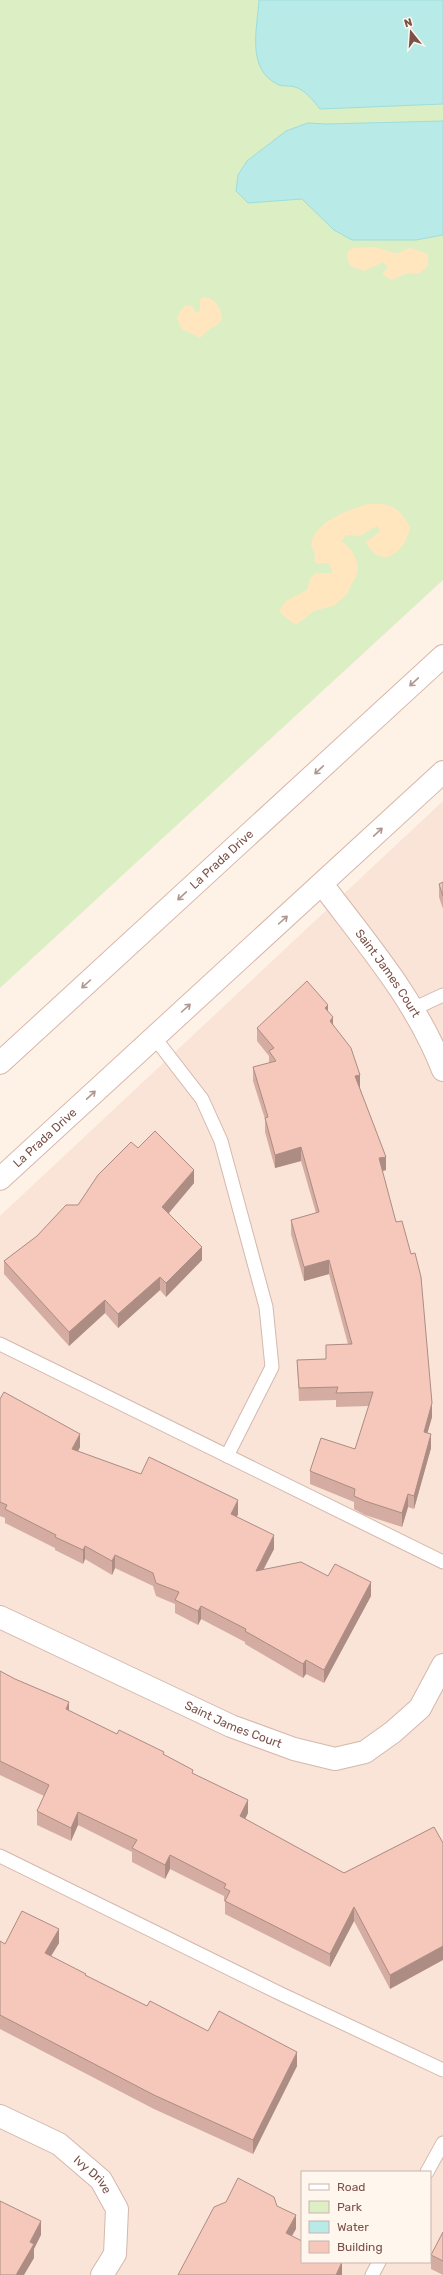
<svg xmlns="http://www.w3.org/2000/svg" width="443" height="2275" font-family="Rubik,sans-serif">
<rect width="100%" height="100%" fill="#fef1e6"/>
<path fill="#f9e4d7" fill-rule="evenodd" d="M443 801V2275H0V1216ZM302 2172H430V2262H302Z"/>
<path fill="#dceec3" d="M0 0H443V580L0 988Z"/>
<g fill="#ffe6bf">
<path d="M373 247C381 247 392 254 398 253 402 252 405 249 410 248L428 254V266L420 273 405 274 392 280 383 275V273L388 267 383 262 365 271C352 267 345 266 348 251L354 248Z"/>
<path d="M203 297C215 297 222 309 222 320L216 326 209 329 200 338 182 329 177 319 180 311 185 306H192L196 313 200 311V300Z"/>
<path d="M368 504C391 503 399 507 410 527 406 552 381 572 366 542L380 531 377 526 360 536 347 535 341 541C351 548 362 562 356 576 353 583 349 586 348 593L335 605 314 611 296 625 281 614 280 609 286 601 307 590 310 579 316 573H332V570L328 563 317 564 314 560 315 552 311 546C313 522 347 510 368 504Z"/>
</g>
<g fill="#b8eae8" stroke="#9edddb">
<path d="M259 0H443V104L320 109C313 100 305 90 295 87 290 85 284 87 279 85 246 70 257 30 259 0Z"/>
<path d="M443 121V235L416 240H352L334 230 302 199 248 203 236 191 238 175 247 161 286 131 308 123 327 124Z"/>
</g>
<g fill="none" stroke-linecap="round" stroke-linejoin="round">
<defs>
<g id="service">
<path d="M413 1009 443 995"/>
<path d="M154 1037 202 1099 221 1141 266 1307 272 1367 227 1456"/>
<path d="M0 1344 443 1562"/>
<path d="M0 1856 279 1993 443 2070"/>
<path d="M427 2172 443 2143"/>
<path d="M372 2275 379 2262"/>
</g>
<g id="minor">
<path id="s1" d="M322 884C367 944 416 1000 443 1070"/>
<path id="s2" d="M0 1617 231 1726 294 1749 335 1759 365 1752 393 1732 420 1708 443 1665"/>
<path id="s3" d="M0 2116 59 2144 101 2180 117 2209 115 2254 102 2275"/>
</g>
<g id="secondary">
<path id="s4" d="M0 1063 443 656"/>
<path id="s5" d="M0 1179 443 772"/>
</g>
</defs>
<use href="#service" stroke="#d4b8ad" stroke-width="15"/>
<use href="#minor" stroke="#d4b8ad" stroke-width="24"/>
<use href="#secondary" stroke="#d7b7aa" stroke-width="24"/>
<use href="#service" stroke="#fff" stroke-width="13"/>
<use href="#minor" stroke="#fff" stroke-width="22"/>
<use href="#secondary" stroke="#fff" stroke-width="22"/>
</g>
<g fill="#d4aca1">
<path d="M443 882V909L439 897V884Z"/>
<path d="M328 1012 333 1024 360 1088 386 1170 382 1171 432 1417 427 1433 431 1448 414 1509 408 1507 402 1527 365 1515 354 1509V1502L310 1484V1471L355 1449 369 1406 336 1407V1400L299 1401 297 1360 326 1359V1345L348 1344 329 1274 304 1281 291 1234V1220L316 1213 301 1161 275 1168 265 1132V1119L253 1081V1067L269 1063V1056L257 1041V1028Z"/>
<path d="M138 1148 194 1183 169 1213 202 1260 166 1297 160 1290 118 1328 105 1313 69 1346 4 1274V1261L78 1205Z"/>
<path d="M0 1399 80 1447 78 1451 238 1514 237 1517 274 1549 263 1569 371 1596 324 1683 306 1674 303 1678 245 1644V1642L201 1619 198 1625 175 1613V1604L156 1596 153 1586 115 1568 112 1575 85 1559 83 1564 55 1550V1548L5 1523V1518L0 1516Z"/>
<path d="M0 1671 69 1711 117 1734 164 1755 193 1774 248 1813 245 1819 344 1873 434 1827 390 1989 354 1921 330 1967 225 1914V1902L224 1901V1896L170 1869 165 1879 132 1862V1852L78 1825 71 1841 37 1825V1811L44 1796 0 1775Z"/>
<path d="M0 1941 5 1944 59 1943 51 1956 86 1976 147 2006 208 2031 297 2066 253 2154 154 2109 0 2029Z"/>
<path d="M443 2232V2275L431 2269V2255Z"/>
</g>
<g fill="#ac8c83">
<path d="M328 1005V1018L325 1008Z"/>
<path d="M333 1017V1031L330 1021Z"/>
<path d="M360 1075V1088L355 1090V1076Z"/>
<path d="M301 1147V1161L275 1168V1155Z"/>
<path d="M386 1157V1170L379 1172V1158Z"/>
<path d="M194 1170V1183L162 1221V1207Z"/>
<path d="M202 1247V1260L166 1297V1283Z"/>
<path d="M329 1260V1274L304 1281V1267Z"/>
<path d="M160 1277V1290L118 1328V1314Z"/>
<path d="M105 1300V1313L69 1346V1332Z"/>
<path d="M432 1403V1417L424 1445V1432Z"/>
<path d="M80 1434V1447L72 1463V1449Z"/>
<path d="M431 1434V1448L414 1509V1496Z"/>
<path d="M408 1494V1507L402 1527V1513Z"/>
<path d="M238 1500V1514L231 1528V1514Z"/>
<path d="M274 1535V1549L256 1584V1571Z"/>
<path d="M85 1546V1559L83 1564V1550Z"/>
<path d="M115 1555V1568L112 1575V1561Z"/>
<path d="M371 1582V1596L324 1683V1670Z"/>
<path d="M201 1606V1619L198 1625V1611Z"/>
<path d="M306 1660V1674L303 1678V1664Z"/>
<path d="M69 1702V1715L66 1709Z"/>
<path d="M248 1800V1813L240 1829V1816Z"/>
<path d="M78 1812V1825L71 1841V1828Z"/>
<path d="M170 1855V1869L165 1879V1865Z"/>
<path d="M354 1907V1921L330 1967V1954Z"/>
<path d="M59 1929V1943L45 1966V1953Z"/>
<path d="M443 1946V1960L390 1989V1975Z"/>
<path d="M297 2052V2066L253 2154V2140Z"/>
<path d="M296 2215V2229L286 2246V2233Z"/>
<path d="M41 2221V2235L34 2249V2258L24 2275H16L30 2242Z"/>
<path d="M342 2262V2275H336Z"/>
</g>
<g fill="#f6c8bb" stroke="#ac8c83">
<path d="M443 882V896L439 884Z"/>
<path d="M307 981 328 1005 325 1008 333 1017 330 1021 351 1048 360 1075 355 1076 386 1157 379 1158 396 1222 402 1221 411 1254 415 1253 421 1277 432 1403 424 1432 431 1434 414 1496 408 1494 402 1513 365 1501 354 1496 355 1489 310 1471 321 1438 355 1449 373 1392 336 1393 338 1387 299 1388 297 1360 326 1359V1345L352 1344 329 1260 304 1267 291 1220 319 1212 301 1147 275 1155 265 1118 268 1117 253 1067 276 1061 269 1051 274 1048 257 1028Z"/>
<path d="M155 1131 194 1170 162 1207 202 1247 166 1283 160 1277 118 1314 105 1300 69 1332 4 1261 37 1236 66 1205H78L98 1175 131 1142 138 1148Z"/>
<path d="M4 1392 80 1434 72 1449 141 1474 149 1457 238 1500 231 1514 274 1535 256 1571 301 1562 328 1576 335 1564 371 1582 324 1670 306 1660 303 1664 245 1631 246 1629 201 1606 198 1611 175 1600 179 1592 156 1583 153 1573 115 1555 112 1561 85 1546 83 1550 55 1537 56 1535 5 1509 7 1505 0 1502V1399Z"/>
<path d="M0 1671 15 1679 69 1702 66 1709 117 1734 119 1730 164 1752 163 1754 193 1770 192 1773 248 1800 240 1816 344 1873 434 1827 443 1843V1946L390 1975 354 1907 330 1954 225 1901 230 1891 224 1888 226 1884 170 1855 165 1865 132 1848 137 1840 78 1812 71 1828 37 1811 49 1785 0 1761Z"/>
<path d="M22 1911 59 1929 45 1953 86 1974 85 1975 147 2006 150 2001 208 2031 219 2011 297 2052 253 2140 154 2095 0 2015V1941L5 1944Z"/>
<path d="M238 2178 274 2197 277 2206 296 2215 286 2233 302 2241V2262H342L336 2275H178L214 2207 226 2202Z"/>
<path d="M0 2201 41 2221 30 2242 34 2244 16 2275H0Z"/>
<path d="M443 2232V2261L431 2255Z"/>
</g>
<defs><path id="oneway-shaft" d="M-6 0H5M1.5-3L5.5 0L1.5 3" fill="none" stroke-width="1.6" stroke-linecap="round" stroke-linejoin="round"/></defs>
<g stroke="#af9791">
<use href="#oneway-shaft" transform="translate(414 682) rotate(137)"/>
<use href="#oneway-shaft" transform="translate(319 770) rotate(137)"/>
<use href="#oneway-shaft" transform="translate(378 832) rotate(-43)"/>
<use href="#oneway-shaft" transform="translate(182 896) rotate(137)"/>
<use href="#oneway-shaft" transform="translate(283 920) rotate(-42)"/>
<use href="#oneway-shaft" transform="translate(86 984) rotate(138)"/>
<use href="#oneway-shaft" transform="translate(186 1008) rotate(-42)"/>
<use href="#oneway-shaft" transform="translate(91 1095) rotate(-43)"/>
</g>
<g text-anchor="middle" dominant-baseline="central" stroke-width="4" stroke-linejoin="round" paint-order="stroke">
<g font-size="12" fill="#7a5148" stroke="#fff6ee">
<text stroke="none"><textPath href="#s4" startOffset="301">La Prada Drive</textPath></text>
<text stroke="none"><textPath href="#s1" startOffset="111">Saint James Court</textPath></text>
<text stroke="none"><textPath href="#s5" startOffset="61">La Prada Drive</textPath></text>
<text stroke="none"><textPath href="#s2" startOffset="257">Saint James Court</textPath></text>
<text stroke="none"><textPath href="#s3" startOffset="111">Ivy Drive</textPath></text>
</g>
</g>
<rect x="301" y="2171" width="130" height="92" fill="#fff6ee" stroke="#cab4ac"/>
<rect x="309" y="2184" width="20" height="6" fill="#ffffff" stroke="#cab4ac"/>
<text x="337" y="2191" font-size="12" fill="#7a5148">Road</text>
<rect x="309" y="2201" width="20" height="12" fill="#dceec3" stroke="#cab4ac"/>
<text x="337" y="2211" font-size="12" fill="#7a5148">Park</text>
<rect x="309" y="2221" width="20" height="12" fill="#b8eae8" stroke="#cab4ac"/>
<text x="337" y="2231" font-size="12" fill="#7a5148">Water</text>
<rect x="309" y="2241" width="20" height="12" fill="#f6c8bb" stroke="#cab4ac"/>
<text x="337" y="2251" font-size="12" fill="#7a5148">Building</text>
<g transform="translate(411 32) rotate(343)" stroke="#fff6ee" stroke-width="3" paint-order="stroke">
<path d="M0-3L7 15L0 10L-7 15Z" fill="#7a5148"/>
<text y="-6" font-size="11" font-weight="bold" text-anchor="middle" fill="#7a5148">N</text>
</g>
</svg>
